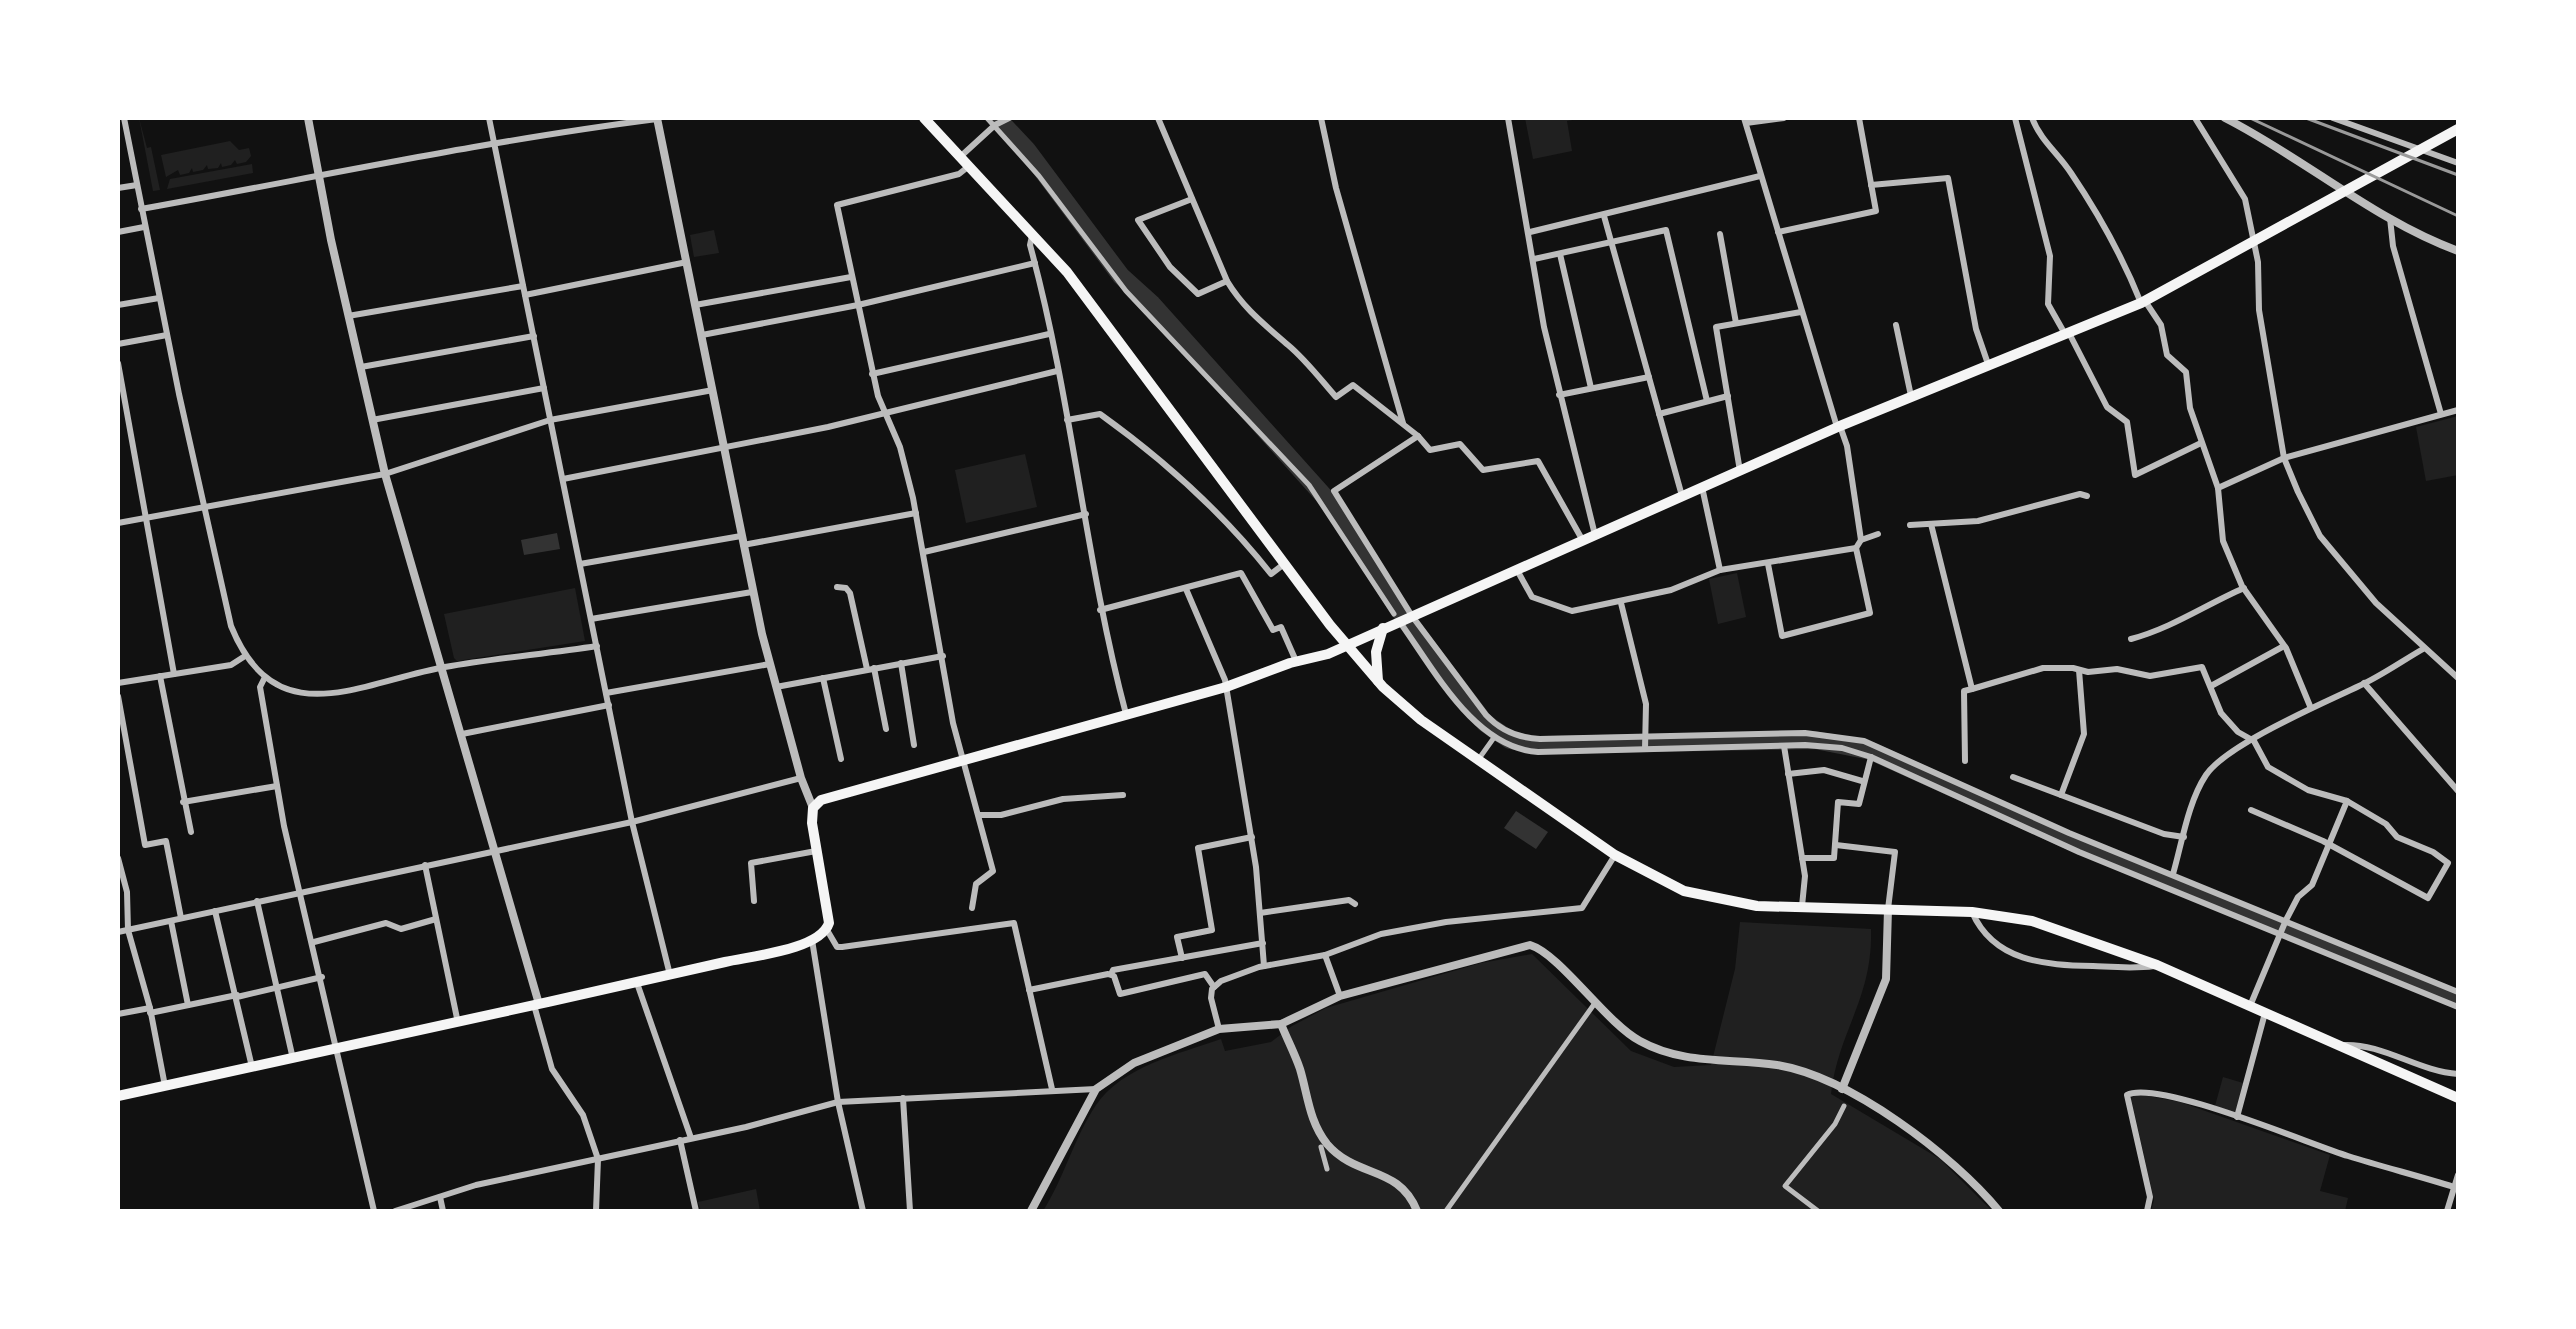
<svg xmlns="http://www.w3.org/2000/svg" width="2576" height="1329" font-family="'Exo 2',sans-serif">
<rect width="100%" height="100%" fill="#111"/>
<g fill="#202020">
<path d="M139 118 147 148 151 147 160 190 153 191Z"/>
<path d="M1525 118H1583L1567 121 1572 151 1533 159Z"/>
<path d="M230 141 239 150 249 148 251 156 246 162 237 164 235 160 231 165 222 167 221 163 218 168 208 169 207 165 203 170 193 172 192 168 189 173 180 175 178 170 166 177 161 155Z"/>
<path d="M252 164 253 173 167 189 170 179Z"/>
<path d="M714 230 719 253 694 257 690 235Z"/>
<path d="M2458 416V475L2426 481 2416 427Z"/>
<path d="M1025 454 1037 507 966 523 955 470Z"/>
<path d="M1737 573 1746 617 1718 624 1709 579Z"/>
<path d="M575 588 585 641 457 661 454 658 444 614Z"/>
<path d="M1740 922 1871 929C1873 999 1838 1031 1831 1094L1940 1159 1992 1211H1043C1064 1178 1074 1138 1096 1105 1123 1066 1179 1054 1221 1039L1225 1051 1271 1042 1292 1026 1326 1008 1481 963 1532 954 1631 1051 1674 1067 1711 1065 1735 969Z"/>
<path d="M2223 1077 2243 1083 2235 1113 2215 1106Z"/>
<path d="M2138 1094 2180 1102 2330 1155 2320 1191 2348 1198 2345 1211H2151L2154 1200 2131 1098Z"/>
<path d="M756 1189 760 1211H701L698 1202Z"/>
</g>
<g fill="#333">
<path d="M557 533 560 549 524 555 521 540Z"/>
<path d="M1516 811 1548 832 1536 849 1504 828Z"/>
</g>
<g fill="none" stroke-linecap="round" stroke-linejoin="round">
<path stroke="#333" stroke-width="18" d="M997 118 1027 150 1121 276 1152 304 1332 505 1397 607 1485 723 1510 740 1536 745 1815 740 1871 751 2070 841 2458 999"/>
<g stroke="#bcbcbc" stroke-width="5">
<path d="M987 118 1039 176 1126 291 1309 485 1394 614"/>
<path d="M1478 760 1493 739"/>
<path d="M1321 1147 1327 1169"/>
<path d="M1446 1211 1595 1003"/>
<path d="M1818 1211 1785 1186 1835 1124 1844 1106"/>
</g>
<g stroke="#bcbcbc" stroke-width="6">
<path d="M124 118 179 394 231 626C276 737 361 682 445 667 495 658 546 654 597 646"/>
<path d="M489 118 632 822 670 975"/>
<path d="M1158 118 1227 281C1244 309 1264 324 1288 345 1306 360 1321 380 1336 397L1353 385 1418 436 1430 450 1460 444 1483 470 1538 461 1583 541"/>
<path d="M1321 118 1336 188 1403 423"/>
<path d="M1508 118 1544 327 1595 535"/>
<path d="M1744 118 1837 427"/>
<path d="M2015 118 2050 256 2048 304 2065 334"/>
<path d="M2032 118C2041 141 2058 153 2071 173 2098 213 2123 258 2141 303"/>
<path d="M2195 118 2245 199 2258 262 2259 310 2284 458 2298 492 2320 536 2376 603 2458 678"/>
<path d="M2333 118 2458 163"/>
<path d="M1746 123 1784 118"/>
<path d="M960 157 995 125 1009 118"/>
<path d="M969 166 959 174 837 205 878 396 900 447 913 498 953 723 993 871 976 884 972 908"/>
<path d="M1871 185 1948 178 1976 329 1988 364"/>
<path d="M118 188 137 185"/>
<path d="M1192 199 1138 220 1170 267 1198 294 1227 281"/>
<path d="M141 209C313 178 484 141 657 119"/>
<path d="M1604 216 1682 496"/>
<path d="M2390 218 2393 246 2441 414"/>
<path d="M118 232 144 227"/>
<path d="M1530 232 1760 176"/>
<path d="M1778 232 1876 211 1859 118"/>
<path d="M1720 234 1736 323"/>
<path d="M1032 236 1030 245C1072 399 1085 560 1126 714"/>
<path d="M1560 254 1591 388"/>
<path d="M1534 259 1666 230 1707 401"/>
<path d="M525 295 687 262"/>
<path d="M2145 301 2161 325 2167 355 2186 372 2190 408 2218 488 2223 541 2242 586 2286 648 2310 706"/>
<path d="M118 305 159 298"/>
<path d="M695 305 851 277"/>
<path d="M348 316 523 286"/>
<path d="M1896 325 1911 396"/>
<path d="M2069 333 2107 407 2127 422 2135 475 2201 443"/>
<path d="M702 335 858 305 1035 263"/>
<path d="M118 344 167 335"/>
<path d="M118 363 174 674"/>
<path d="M361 367 534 336"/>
<path d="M872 374 1049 334"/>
<path d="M1559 395 1649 377"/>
<path d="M1659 414 1728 396"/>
<path d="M372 420 544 388"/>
<path d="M1067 420 1100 414C1164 460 1223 513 1271 574L1284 564"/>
<path d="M1840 426 1847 446 1861 540"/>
<path d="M1418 436 1334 491 1412 616 1486 715C1501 731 1518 738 1540 739L1805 733 1864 741 2069 833 2458 992"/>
<path d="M1740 471 1716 327 1801 312"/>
<path d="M563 479 828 427 1057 371"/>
<path d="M1702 487 1720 570"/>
<path d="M2218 488 2284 458 2458 410"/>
<path d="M118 523 385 474 550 420 713 390"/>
<path d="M1931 524 1972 689 1964 691 1965 761"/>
<path d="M1910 525 1978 521 2080 494 2087 496"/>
<path d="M743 545 916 513"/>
<path d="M924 552 1086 514"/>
<path d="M580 564 741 536"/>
<path d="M1768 564 1782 636 1870 613 1856 548"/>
<path d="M1517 570 1532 597 1572 611 1671 590 1720 570 1856 548 1861 540 1878 534"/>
<path d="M837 587 846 588 850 593 867 669"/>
<path d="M1186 589 1225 680 1256 867 1264 966"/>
<path d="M1621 603 1646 704 1645 749"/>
<path d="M1100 610 1241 573 1273 630 1281 627 1296 661"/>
<path d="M591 619 752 592"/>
<path d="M1399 621C1434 669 1474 748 1538 752L1805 745 1842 748 1871 757 2079 852 2458 1007"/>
<path d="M2131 639C2172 628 2205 605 2244 588"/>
<path d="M901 663 914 745"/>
<path d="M874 668 886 729"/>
<path d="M2079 670 2084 734 2061 795 2164 834 2184 837"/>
<path d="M160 676 191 832"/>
<path d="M265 677 260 687 284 826 374 1211"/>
<path d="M823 678 841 759"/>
<path d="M118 683 231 665 245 656"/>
<path d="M2364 683 2458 791"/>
<path d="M2211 686 2284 646"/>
<path d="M776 687 943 656"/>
<path d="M1972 689 2043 668H2073L2088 672 2117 669 2150 676 2202 667 2221 713 2238 732 2254 741 2268 767 2308 790 2347 801 2312 885 2298 897 2286 920 2250 1006"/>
<path d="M606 693 770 664"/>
<path d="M118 696 145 845 166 841 181 918"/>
<path d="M462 734 609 705"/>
<path d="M1784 746 1805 876 1802 906"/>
<path d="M1788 774 1824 770 1862 781"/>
<path d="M2013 777 2061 795"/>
<path d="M183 802 277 786"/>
<path d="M2251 810 2323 841 2428 898 2448 863 2433 852 2397 837 2386 824 2347 801"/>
<path d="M980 815H1001L1063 799 1123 795"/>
<path d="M1836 845 1895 852 1888 909"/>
<path d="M118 858 127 892 128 930 150 1008 165 1086"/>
<path d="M1802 858H1834L1838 802 1859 804 1871 757"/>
<path d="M425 865 458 1023"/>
<path d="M2173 874C2182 843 2188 802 2206 775 2227 744 2324 703 2359 686 2381 676 2402 661 2423 649"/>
<path d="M257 901 293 1059"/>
<path d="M754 901 751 863 816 851"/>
<path d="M215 911 252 1067"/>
<path d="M1972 912C1994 962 2045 965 2093 966 2114 967 2134 969 2154 966"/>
<path d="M1260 913 1349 900 1355 904"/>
<path d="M171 921 188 1005"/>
<path d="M827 930 837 947H842L1014 923 1052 1089"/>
<path d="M118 932 632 822 801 778"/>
<path d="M812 940 838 1102 863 1211"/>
<path d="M314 942 386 923 401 929 436 919"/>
<path d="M1325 955 1340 996"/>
<path d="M1182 958 1177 937 1212 930 1198 848 1252 837"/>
<path d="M1111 974 1113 970 1263 943"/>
<path d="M637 983 691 1138"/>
<path d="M1029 990 1108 974 1114 976 1120 994 1205 974 1214 987"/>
<path d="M237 997 322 977"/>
<path d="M534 1005 552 1069 583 1115 598 1159 596 1211"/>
<path d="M150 1013 237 995"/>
<path d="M118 1014 150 1008"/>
<path d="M1219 1029 1211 998 1212 989 1221 981 1259 967 1325 955 1381 934 1446 922 1582 908 1615 855"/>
<path d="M2343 1045C2383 1043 2417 1071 2458 1074"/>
<path d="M903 1098 910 1211"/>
<path d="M2237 1117 2265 1013"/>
<path d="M680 1140 696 1211"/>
<path d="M440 1197 443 1211"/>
<path d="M395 1211 476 1185 746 1127 838 1102 1096 1089"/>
<path d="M2147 1211 2150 1197 2127 1095C2157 1079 2309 1144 2348 1156 2383 1167 2419 1176 2454 1187"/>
<path d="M2447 1211 2458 1175"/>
</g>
<g stroke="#bcbcbc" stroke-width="8">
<path d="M308 118 331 240 385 474 539 1004"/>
<path d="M657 118 762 634 801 778 813 808"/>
<path d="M2225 118C2304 158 2374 220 2458 251"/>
<path d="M1281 1024C1287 1039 1295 1054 1300 1069 1308 1096 1309 1121 1327 1144 1357 1179 1399 1165 1417 1211"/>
<path d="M1842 1089 1886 979 1888 909"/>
<path d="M1031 1211 1096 1089 1134 1063 1219 1029 1281 1024 1340 996 1530 945C1560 954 1606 1023 1640 1041 1683 1065 1730 1058 1777 1065 1850 1077 1953 1155 1999 1211"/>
</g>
<g stroke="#f5f5f5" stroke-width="10">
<path d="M1378 681 1376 652 1383 628"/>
<path d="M118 1096C321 1053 523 1008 725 962 751 956 820 950 829 923L812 823 813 808 821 800 1226 687 1290 663 1328 654 1840 426 2141 303 2458 129"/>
</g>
<path stroke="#f5f5f5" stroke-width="10" d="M924 118 1067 272 1330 625 1383 687 1421 720 1615 855 1684 891 1757 906 1972 912 2032 921 2157 965 2458 1098"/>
<g stroke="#9a9a9a" stroke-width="3">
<path d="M2250 118 2458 216"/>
<path d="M2306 118 2458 175"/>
</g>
</g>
<rect width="2576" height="1329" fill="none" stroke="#ffffff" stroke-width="240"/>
</svg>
